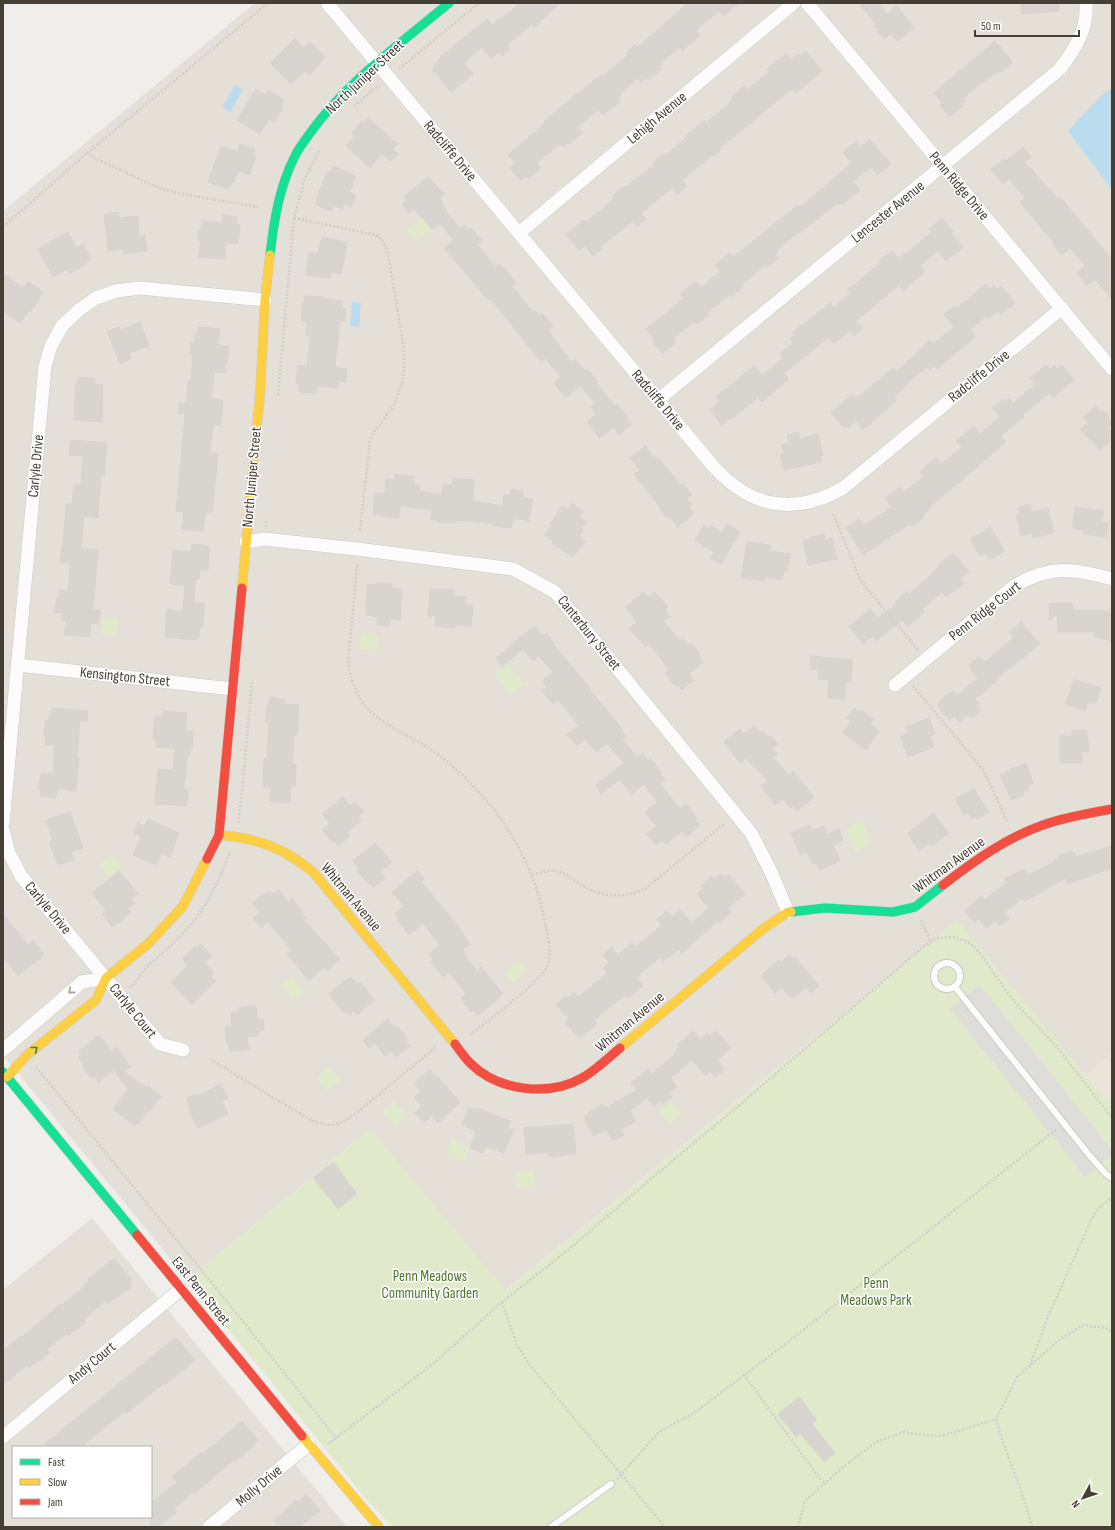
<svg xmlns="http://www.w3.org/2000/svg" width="1115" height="1530" font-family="'Sofia Sans Condensed',sans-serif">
<rect width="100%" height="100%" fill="#f0eeea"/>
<g fill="#e4dfd7" fill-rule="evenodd">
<path d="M255 3H1112V1053L1085 1076 957 921 505 1291 370 1129 188 1280 3 1055V211Z"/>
<path d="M92 1218 347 1527H3V1290ZM13 1447H151V1517H13Z"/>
</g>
<path fill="#ebe5d9" d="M1112 1053V1107L1085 1076Z"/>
<g fill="#e0eaca">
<path d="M422 218 431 229 416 241 407 231Z"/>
<path d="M103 617 119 619 116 636 101 634Z"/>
<path d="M361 633 379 635 377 651 360 649Z"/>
<path d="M508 663 524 684 511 695 494 675Z"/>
<path d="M862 820 872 844 855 852 845 828Z"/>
<path d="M111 855 121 867 109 877 99 865Z"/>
<path d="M957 921 1112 1107V1527H392L367 1500 188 1280 370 1129 506 1291Z"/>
<path d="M519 960 527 970 513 983 505 973Z"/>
<path d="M292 977 304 992 293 1000 281 985Z"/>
<path d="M329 1066 341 1080 327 1091 316 1078Z"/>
<path d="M393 1101 407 1115 396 1127 382 1113Z"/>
<path d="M671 1101 682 1114 670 1124 659 1112Z"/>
<path d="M451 1140 470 1147 464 1162 446 1156Z"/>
<path d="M534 1171 535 1186 516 1188 515 1172Z"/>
</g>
<path fill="#dfddda" d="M980 985 1112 1150V1156L1085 1177 950 1009Z"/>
<g fill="#bbdcee">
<path d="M235 85 243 90 230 112 222 107Z"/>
<path d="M1112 88V190L1068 131 1099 98Z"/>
<path d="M352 302 361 303 359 327 350 326Z"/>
</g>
<g fill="#d8d5d1" stroke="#d8d5d0">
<path d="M520 3H560L534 27 532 24 507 45 510 49 502 56 499 52 491 58 482 47 464 63 473 74 451 92 432 69 434 68 433 66 439 61 438 60 440 58V57L487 19 492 25 500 18 501 19Z"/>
<path d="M688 3H739L724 16 719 11 696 30 701 35 683 50 680 47 662 62 663 63 659 67 661 69 648 80 646 78 641 82 638 78 620 93 621 95 618 97 621 101 603 115 598 110 577 127 582 133 569 144 568 143 563 147 560 144 537 163 541 168 528 179 525 176 520 180 510 168 515 163 508 155 545 123 544 122 559 109 594 80 602 75 603 76 628 55 626 53 635 45 637 48Z"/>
<path d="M859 3H878L887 14 897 6 914 28 897 41 891 34 884 39 877 31 879 30 874 25 876 24Z"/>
<path d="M1021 3H1059V11L1021 14Z"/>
<path d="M295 38 304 48 310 42 325 57 310 75 305 71 291 84 270 63Z"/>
<path d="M995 41 1013 62 1001 72 1000 71 996 74 995 73 990 78 989 77 962 99 965 101 961 104 963 106 950 117 940 105 942 103 934 93Z"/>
<path d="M806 51 822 71 796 93 792 89 720 148 721 150 713 157 712 155 682 180 687 186 677 194 672 188 641 213 646 219 637 226 633 221 600 247 602 249 593 256 585 246 579 250 566 235 583 220 586 222 609 203 614 198 612 196 624 186 625 188 635 180 654 165 652 163 664 153 666 155 687 137 686 136 704 120 706 123 729 104 728 103 733 98 731 97 744 86 747 90 769 72 767 69 786 54 791 60 798 54 800 56Z"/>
<path d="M256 89 266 95 268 90 284 100 280 106 283 108 274 122 269 119 260 134 237 120Z"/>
<path d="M368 118 398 144 393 149 398 154 391 161 382 154 370 168 346 146 355 136 352 133 362 121 364 123Z"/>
<path d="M869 139 891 164 878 175 871 167 853 181 860 190 843 204 842 203 839 205 837 203 812 224 811 223 800 233 799 232 777 250 778 252 775 254 778 258 766 268 764 266 742 284 744 286 731 297 729 295 707 313 709 315 696 325 693 322 675 337 673 339 676 342 663 353 652 341 654 339 646 329 684 298 680 294 696 281 701 288 720 272 715 265 730 253 733 257 798 205 800 207 852 163 843 152 856 142 860 147Z"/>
<path d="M240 144 255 149 254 156H256L250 175 238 171 234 183 232 182 229 189 208 182 221 146 237 151Z"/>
<path d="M1023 147 1031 157 1025 162 1049 190 1050 189 1058 199 1060 197 1112 259V299L1095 279 1087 286 1077 273 1085 266 1070 248 1062 255 1052 243 1053 242 1020 202 1025 198 1009 179 1003 184 991 169 1004 159 1006 161Z"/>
<path d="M333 166 356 176 350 192 356 195 351 207 344 204 342 209 334 206 331 211 315 205 318 199 316 198 322 184 328 171 331 172Z"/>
<path d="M428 177 445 194 440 198 443 202 442 204 446 209 445 210 460 228 464 225 469 230 471 228 482 241 478 245 496 267 500 264 506 270 516 283 512 286 533 312 535 310 539 315 542 313 553 326 548 330 571 362 575 359 585 371 587 369 598 382 596 383 615 406 617 404 628 417 626 419 631 425 619 435 613 427 600 438 587 422 596 414 591 407 595 403 580 386 566 398 554 383 561 377 545 358 541 362 491 299 489 301 444 248 454 240 440 224 432 229 414 209 409 213 402 204 407 200 404 196Z"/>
<path d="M119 212V218L138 216 139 236 145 235 147 251 124 254V249L108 251 104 214Z"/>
<path d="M223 215 237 217 236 224H240L238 244 226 243 225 259 199 257 201 240H198L199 229H202V221L222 223Z"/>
<path d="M942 218 953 232 951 233 963 247 946 261 938 251 920 266 925 272 903 290 899 285 856 321 863 328 854 336 850 331 834 344 828 338 784 373 789 379 762 402 758 397 733 418 732 417 722 425 710 410 720 401 716 397 754 366 762 375 783 358 780 354 793 343 790 339 795 335 793 332 830 303 834 308 851 293 847 290 881 263 879 261 892 251 899 258 904 254V255L932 232 929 229Z"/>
<path d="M68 232 77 248 83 244 91 259 86 262 87 264 70 273 67 269 53 277 38 249Z"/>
<path d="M322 237 347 242 341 274 331 272 330 278 324 277V278L306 275 309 252 318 254Z"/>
<path d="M3 273 23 288 28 281 43 292 38 298 40 299 30 312 29 311 20 323 3 311Z"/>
<path d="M986 284 989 289 994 286 997 290 1001 286 1015 303 1001 314 998 311 988 318 986 316 970 330 975 337 937 369 934 366 930 370 927 367 906 384 907 385 894 396 897 400 863 430 856 421 849 428 847 426H842L831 412 853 394 857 398 893 368 896 372 930 341 933 344 954 327 944 314 955 306 957 308Z"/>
<path d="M305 296 324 297V299L343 301 342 308 346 309 345 321H340L335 367 347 369 346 382 338 381V388L317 386 316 393 298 392 299 384H296L298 365 307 366 310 336H306L307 322 301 321 303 303H304Z"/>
<path d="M140 322 149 346 129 353 131 359 120 364 107 331 119 327 120 330Z"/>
<path d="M198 327 220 329 218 345 229 346 227 364H225V373L214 372 211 399 223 400 221 425 213 424 210 453 218 454 212 513 205 512 203 531 182 529 184 512 176 511 185 414H178L179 403H186L188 381H191L193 355 190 354 191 343H194L195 335H197Z"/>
<path d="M1046 365 1051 369 1055 366 1057 369 1062 365 1074 380 1053 398 1049 393 1023 415 1024 417 1001 436 1006 442 930 507 931 508 923 514 925 516 912 527 910 524 863 555 846 528 859 519 863 525 892 507 885 498 900 487 904 492 924 477 920 472 936 457 942 464 962 447 956 441 974 426 980 434 1000 417 992 408 1003 399 1005 402 1009 399 1013 403 1035 384 1030 378Z"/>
<path d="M79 377 95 378V384L103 385 102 422 74 420 76 382 79 383Z"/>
<path d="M1096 406 1101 412 1103 410 1112 421V424L1107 428 1112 433V439L1100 450 1080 429 1088 423 1083 417Z"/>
<path d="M798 432 800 439 818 434 823 455 820 456 822 462 784 470 780 455 784 454 781 445 789 443 787 435Z"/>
<path d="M71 440 107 443 104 475H101L98 518 84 516 81 549 98 550 93 609 100 610 99 624 91 623 90 637 64 635 66 621H63V613H55L57 597H59V590L68 591 70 563 60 562 62 545H63L66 504H72L74 485H81L83 456 69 455Z"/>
<path d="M645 446 655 458 656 457 660 460 680 484 682 483 692 495 687 499 692 505 689 507 694 513 678 527 669 516 667 518 660 509 661 508 634 474 640 470 630 458Z"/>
<path d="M395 474 414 476 413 484 420 485 419 491 442 494 443 485H452L453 478 474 480 473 501 503 506 504 495 510 496 511 489 523 491 522 497 533 499 529 521 513 518 511 528 495 526V525L488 523 456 520V523L438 522V520H431L432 510 400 506 399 518 381 516V515L373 514 375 493 385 494 386 479 394 480Z"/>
<path d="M572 503 583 511 579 517 586 522 581 529 583 531 579 537 585 541 573 557 552 543 553 541 545 535 552 525 550 524 562 506 568 509Z"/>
<path d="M1030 504 1032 512 1048 508 1054 533 1033 538 1032 533 1021 536 1016 515H1020L1018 507Z"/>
<path d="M1075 507 1104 511 1102 522 1108 523 1106 537 1083 534 1084 530 1072 528Z"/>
<path d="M727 524 740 532 721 564 711 558 714 552 695 541 704 525 709 530 711 526 722 533Z"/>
<path d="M990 527 1005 551 993 558 992 557 989 559 985 553 980 556 970 539Z"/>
<path d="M824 534 825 541 832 537 837 559 808 565 803 541 811 539V537Z"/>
<path d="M747 542 771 545 770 551 790 554 787 572 784 571 782 580 765 577V581L741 578Z"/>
<path d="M192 544 209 546 208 570 200 569 199 579H196L194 602 204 603 203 627H200L199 637H196V640L165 637 167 609 183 611 185 585 170 584 173 550 191 552Z"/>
<path d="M953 553 969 572 960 579 964 584 946 597 942 592 922 609 925 612 908 626 902 620 876 641 872 637 863 643 849 627 870 609 878 618 897 604 895 602 907 591 909 594 933 573 932 572 940 566 939 564Z"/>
<path d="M376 583 392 584 391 588 401 589V593H402L400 620 390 619 389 626 377 625 378 617 366 615 367 584 376 585Z"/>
<path d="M430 589 455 590 454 596 466 597 465 605H473L471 626 455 625V628L435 626 436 616H428Z"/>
<path d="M644 592 649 597 655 592 668 607 665 610 670 616 663 621 680 641 683 638 689 645 691 643 700 654 698 656 703 662 689 674 694 680 682 690 678 685 676 686 665 673 669 669 650 645 646 647 629 628 637 622 625 607Z"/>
<path d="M1049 603H1072L1073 610H1100L1112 613V641L1094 637 1095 632H1058L1057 614 1049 621Z"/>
<path d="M1021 622 1040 644 998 678 999 679 975 699 980 704 977 707 981 711 972 718 970 715 968 716 967 715 959 722 954 716 949 720 938 707V703L952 691 958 695 978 678 970 668 971 667 969 665 979 657 981 659 982 658 985 662 1014 637 1009 632Z"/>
<path d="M535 626 541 635 546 633 555 643 553 644 590 688 589 689 605 708 622 729 621 730 626 736 622 739 637 757 642 753 648 761 651 759 661 772 660 774 665 780 660 784 680 809 686 804 697 818 695 820 700 826 686 837 682 831 666 844 662 840 656 845 647 834 656 826 645 812 657 802 644 784 631 794 620 779 601 794 595 786 624 763 607 743 596 752 585 739 577 746 567 735 579 725 558 700 553 704 542 691 547 687 542 681 553 672 539 656 533 661 523 649 502 666 496 658 511 646 510 645Z"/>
<path d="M811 656 852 660 851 682 846 681 845 699 828 698 829 680 818 679V670L810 669Z"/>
<path d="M1074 679 1101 688 1096 703H1088L1085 711 1066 704Z"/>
<path d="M269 697 285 699 284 704 299 705 297 735H294L292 764H296L295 787 291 786 290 803 270 801 271 787H263L264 758H267L269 721H266L267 705H269Z"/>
<path d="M53 708 88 711 87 721 80 720 77 758H79L76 791 57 789 56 798 40 796 41 789H39L41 773 53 774 55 745 45 744 46 737 44 736 45 720H49L50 711H52Z"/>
<path d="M854 708 859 712 861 710 874 719 870 724 879 731 866 750 843 733 851 721 847 718Z"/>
<path d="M163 711 187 713 185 731H193L192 749H190L189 757H187L184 789 188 790 187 806 155 804 158 769 173 770 175 748 156 747 157 739H153L155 717H162Z"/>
<path d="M929 718 935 734 930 736 934 747 908 757 900 736 909 733 906 727Z"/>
<path d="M754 726 760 733 762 730 768 737 771 736 778 744 772 748 777 754 773 757 788 775 793 771 814 797 797 811 793 806 790 808 783 799 775 805 761 786 767 781 746 758 740 763 724 742 740 729 744 734Z"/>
<path d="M1072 730H1087L1089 752H1081L1082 763H1060V736H1072Z"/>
<path d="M1026 763 1033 783 1028 785 1029 789 1023 792 1024 795 1011 800 1000 775 1007 773 1006 771Z"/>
<path d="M974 788 989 813 977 819 976 816 972 819 968 813 964 815 955 799Z"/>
<path d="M343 797 350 806 355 802 364 812 358 817 361 821 347 832 350 836 338 846 334 841 332 842 322 830 330 824 322 814Z"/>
<path d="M70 812 83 848 71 852 74 860 58 865 49 842 53 841 46 820Z"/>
<path d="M933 813 949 833 932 846 929 843 919 850 907 834Z"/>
<path d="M148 819 179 833 170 857 162 853 156 865 133 855 141 836 133 833 138 823 145 826Z"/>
<path d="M810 825 812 831 824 826 828 834 839 829 843 840 833 845 840 861 819 870 816 863 813 864 807 852 800 855 791 833Z"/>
<path d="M375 843 392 862 380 872 385 878 373 888 356 871 359 869 353 861Z"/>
<path d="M1112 846V868L1067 884 1066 878 1025 901 1023 898 1004 913 1009 919 1000 926 996 921 987 928 979 919 975 923 965 911 981 896 985 900 1006 883 1004 879 1024 869 1028 875 1055 862 1054 859 1060 857V855L1072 851 1073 854 1075 853 1076 857Z"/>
<path d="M119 871 138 894 131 899 135 903 128 909 131 912 113 927 102 914 106 910 92 893Z"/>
<path d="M417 871 424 879 421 882 456 923 470 944 463 950 465 953 464 954 477 971 481 967 503 994 478 1016 473 1010 471 1012 461 998 466 994 449 972 443 977 431 962 434 960 429 954 440 945 423 923 409 935 398 921 399 920 395 914 404 906 392 892Z"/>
<path d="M722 874 725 877 728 874 745 894 728 908 732 912 719 923 718 921 713 925 682 953 679 949 669 958 668 957 663 961 660 957 640 974 641 975 637 979 643 986 628 998 626 995 620 1000 619 999 594 1020 597 1024 579 1038 565 1022 569 1019 556 1004 566 996 567 998 574 992 579 997 607 973 603 968 609 962 603 955 612 947 618 955 632 943 635 947 662 925 657 919 667 911 672 917 680 910 692 923 709 908 697 894 704 889 701 886 712 876 715 879Z"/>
<path d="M279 890 288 902 292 898 302 911 301 912 306 918 304 920 340 959 327 970 325 966 309 980 287 954 292 950 268 922 261 928 253 918 260 912 252 903 265 893 266 894 270 891 272 894Z"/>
<path d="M3 914 28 945 33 940 44 955 18 976 3 957Z"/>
<path d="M201 944 212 956 205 963 214 973 211 976 216 981 192 1005 171 982 188 965 182 959 195 947 196 948Z"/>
<path d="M789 955 792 959 795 957 819 986 811 993 806 987 792 999 782 988 775 993 761 976 778 960 781 962Z"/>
<path d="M351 977 358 984 360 982 374 1000 357 1015 354 1011 349 1015 347 1012 345 1014 329 994 348 978 349 979Z"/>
<path d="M256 1006 257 1020 263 1019 264 1030 258 1031 259 1036 247 1037 249 1049 230 1051 229 1044H227L225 1027 232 1026 231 1013 238 1012V1008Z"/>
<path d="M388 1019 395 1028 397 1026 407 1038 405 1040 410 1046 396 1057 391 1051 385 1056 375 1043 369 1048 363 1040Z"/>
<path d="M693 1031 700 1040 707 1033 710 1036 716 1031 731 1048 717 1060 725 1069 715 1077 710 1071 705 1075 692 1060 671 1078 677 1087 669 1093 672 1097 663 1104 660 1101 654 1106 647 1097 630 1111 636 1121 621 1130 624 1135 613 1141 606 1129 594 1136 585 1121V1116L589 1114V1113L603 1104 605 1108 637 1090 631 1083 648 1069 652 1074 676 1053 675 1051 680 1046 678 1044Z"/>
<path d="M99 1035 112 1051 116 1047 127 1061H126L130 1067 124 1071 146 1088 148 1086 161 1096 149 1112 148 1111 138 1124 137 1123 135 1126 113 1109 128 1089 113 1070 99 1082 94 1076 91 1078 82 1066 84 1064 78 1058 82 1055 79 1051Z"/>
<path d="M429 1070 435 1076 436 1075 460 1102 438 1123 431 1116 425 1122 415 1113 422 1106 414 1098 421 1091 414 1084Z"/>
<path d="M221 1084 228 1098 222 1101 228 1114 198 1128 190 1113 187 1098 196 1094 198 1096Z"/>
<path d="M469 1107 476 1110 477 1108 510 1121 507 1129H514L504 1153 486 1146 483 1153 470 1148 476 1131 462 1125Z"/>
<path d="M573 1124 576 1154 549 1157 548 1152 526 1154 524 1128Z"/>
<path d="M333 1162 357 1194 338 1209 313 1178Z"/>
<path d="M114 1258 132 1280 130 1283 132 1286 108 1304 105 1301 84 1319 86 1322 68 1336 66 1334 47 1349 50 1352 40 1361 39 1360 29 1368 27 1365 3 1385V1350L21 1336 22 1337 60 1304 61 1306 85 1286 84 1285 90 1280 88 1279Z"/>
<path d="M176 1337 195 1360 165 1385 164 1383 126 1414 124 1412 81 1447H41Z"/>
<path d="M799 1397 817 1420 812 1424 835 1453 824 1462 800 1433 796 1437 778 1414Z"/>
<path d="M242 1421 258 1440 253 1444 254 1446 235 1461 234 1460 195 1493 194 1492 174 1508 177 1512 158 1527H151V1503L177 1482 172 1476 202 1452 203 1454Z"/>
<path d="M307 1495 320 1511 300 1527H279L274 1520 296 1500 297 1502Z"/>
</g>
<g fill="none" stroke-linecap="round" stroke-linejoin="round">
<defs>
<g id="lane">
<circle cx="947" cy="976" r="13"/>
<path d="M955 987 1090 1156 1106 1174 1112 1178"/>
<path d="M551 1527 611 1484"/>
</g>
<g id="street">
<path d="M327 3 713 466C751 508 794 516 843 488L1062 308"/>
<path d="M807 3 1112 369"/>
<path d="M519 233 794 3"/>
<path d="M658 400 1060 69C1075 49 1088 29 1086 3"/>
<path d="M246 542 264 539 357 549 513 569 555 592 751 833 771 872 788 912"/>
<path d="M18 665 232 689"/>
<path d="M895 685 1014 586C1050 565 1073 568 1112 579"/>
<path d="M3 823 45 366 51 346 62 326 79 310 96 298 116 291 140 288 265 300"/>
<path d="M3 830 9 853 21 876 160 1044 183 1050"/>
<path d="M3 1050 82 982 106 978"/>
<path d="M3 1437 181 1289"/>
<path d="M209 1527 309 1444"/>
</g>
<g id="fast">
<path d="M270 255C274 221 279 187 295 156 298 149 304 142 308 136 345 83 400 44 449 3"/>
<path d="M791 912 825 908 893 912 915 907 943 885"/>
<path d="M3 1072 137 1235"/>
</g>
<g id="slow">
<path d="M242 588 260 394 265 300 270 255"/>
<path d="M219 835C257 838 285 848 314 873L455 1044"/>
<path d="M620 1048 763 929 788 912H791"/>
<path d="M7 1077 27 1055 96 1000 106 978 149 943 183 906 207 859"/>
<path d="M302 1436 379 1527"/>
</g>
<g id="jam">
<path d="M207 859 219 835 242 588"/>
<path d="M943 885C974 861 1006 838 1043 825 1065 817 1089 813 1112 809"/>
<path d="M455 1044C460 1051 465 1058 470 1063 498 1091 548 1097 582 1078 596 1070 608 1058 620 1048"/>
<path d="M137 1235 302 1436"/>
</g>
</defs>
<use href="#lane" stroke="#cccac6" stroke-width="8"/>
<use href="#street" stroke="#cccac6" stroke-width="14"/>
<use href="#fast" stroke="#cfcac1" stroke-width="10"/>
<use href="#slow" stroke="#cfcac1" stroke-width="10"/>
<use href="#jam" stroke="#cfcac1" stroke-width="10"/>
<g stroke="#d1cecb" stroke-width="2.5" stroke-dasharray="2 2" stroke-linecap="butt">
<path d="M399 69 479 3"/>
<path d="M354 106 379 85"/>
<path d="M87 153 95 158 159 188 177 193 258 207"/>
<path d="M294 218 376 235C384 240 385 246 388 254L404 349V372L402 383 394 405 372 435 370 441 360 531"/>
<path d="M3 227 87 153 268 3"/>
<path d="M278 395 294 218 305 178 319 151"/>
<path d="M833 514 861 581 918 650"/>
<path d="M266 527V521"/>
<path d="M357 565C355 587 353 609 351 631 350 644 347 658 349 670 351 678 354 686 357 693 373 726 413 734 440 756 494 798 533 855 545 923 548 936 552 952 548 965 542 981 486 1022 470 1035"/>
<path d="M913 686 983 770 1007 821"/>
<path d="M238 823 242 792 252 681"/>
<path d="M532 875C540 873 550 869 559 872 567 874 573 880 580 884 601 898 622 898 645 889L724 824"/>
<path d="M921 920 930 941"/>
<path d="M129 988C137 983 139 976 145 969 159 955 174 944 187 929 207 907 220 879 230 851"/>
<path d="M210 1059 307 1118C327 1128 337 1127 355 1114L436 1047"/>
<path d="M36 1067 250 1330 336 1438"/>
<path d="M502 1302 517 1345 529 1364 665 1527"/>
<path d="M1030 1365 1049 1314 1092 1219 1097 1210 1112 1197"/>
<path d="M744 1375 824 1484"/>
<path d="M328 1444 434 1363 502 1302 567 1251 645 1184 743 1102 923 947 937 938 954 937 970 943 980 953 1012 999 1055 1045 1112 1118"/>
<path d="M617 1479 659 1432 694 1413 783 1346 1057 1129"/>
<path d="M798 1527 805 1501 842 1468 876 1442 904 1432 923 1435 942 1436 996 1419"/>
<path d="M1032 1527C1023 1490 1006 1456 996 1419L1017 1377 1059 1340 1083 1325 1106 1328 1112 1333"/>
</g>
<use href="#lane" stroke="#fdfcfc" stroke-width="6"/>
<use href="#street" stroke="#fdfcfc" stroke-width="13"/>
<use href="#fast" stroke="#16e098" stroke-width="9"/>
<use href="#slow" stroke="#ffcf43" stroke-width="9"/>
<use href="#jam" stroke="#f24e42" stroke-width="9"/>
</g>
<defs><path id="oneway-chevron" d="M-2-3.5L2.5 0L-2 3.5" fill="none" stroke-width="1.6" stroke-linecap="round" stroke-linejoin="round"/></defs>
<use stroke="#a29e99" href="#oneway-chevron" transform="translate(71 991) rotate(139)"/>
<use stroke="#337f5d" href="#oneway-chevron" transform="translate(35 1049) rotate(-39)"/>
<g text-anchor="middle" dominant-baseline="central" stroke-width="3" stroke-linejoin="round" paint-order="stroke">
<g font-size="15" fill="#463f36" stroke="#fff">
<text transform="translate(365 77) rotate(-43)">North Juniper Street</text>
<text transform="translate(657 118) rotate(-40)">Lehigh Avenue</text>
<text transform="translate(450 151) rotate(50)">Radcliffe Drive</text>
<text transform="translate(959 186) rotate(50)">Penn Ridge Drive</text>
<text transform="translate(888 212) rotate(-39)">Lencester Avenue</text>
<text transform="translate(979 376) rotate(-39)">Radcliffe Drive</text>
<text transform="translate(658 400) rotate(50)">Radcliffe Drive</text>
<text transform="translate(36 466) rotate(-85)">Carlyle Drive</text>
<text transform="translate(252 477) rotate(-85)">North Juniper Street</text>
<text transform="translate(985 611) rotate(-38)">Penn Ridge Court</text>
<text transform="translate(589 633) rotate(51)">Canterbury Street</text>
<text transform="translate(125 677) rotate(6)">Kensington Street</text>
<text transform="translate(949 865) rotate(-36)">Whitman Avenue</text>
<text transform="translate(351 897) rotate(50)">Whitman Avenue</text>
<text transform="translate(48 908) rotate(50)">Carlyle Drive</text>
<text transform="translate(133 1011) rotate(51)">Carlyle Court</text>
<text transform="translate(630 1022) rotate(-40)">Whitman Avenue</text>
<text transform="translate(201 1291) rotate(51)">East Penn Street</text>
<text transform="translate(92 1363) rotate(-40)">Andy Court</text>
<text transform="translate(259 1486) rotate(-40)">Molly Drive</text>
</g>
<g font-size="15" fill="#4c772a" stroke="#fff">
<text x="430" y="1276">Penn Meadows<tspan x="430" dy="17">Community Garden</tspan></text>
<text x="876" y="1283">Penn<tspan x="876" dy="17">Meadows Park</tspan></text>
</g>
</g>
<rect width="1115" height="1530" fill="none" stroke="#463f36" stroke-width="8"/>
<rect x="12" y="1446" width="140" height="72" fill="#ffffff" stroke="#b5b2af"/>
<rect x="20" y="1459" width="20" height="6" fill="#16e098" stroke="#b5b2af"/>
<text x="48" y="1466" font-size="12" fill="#463f36">Fast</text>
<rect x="20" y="1479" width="20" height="6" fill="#ffcf43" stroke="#b5b2af"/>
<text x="48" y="1486" font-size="12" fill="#463f36">Slow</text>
<rect x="20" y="1499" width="20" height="6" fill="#f24e42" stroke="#b5b2af"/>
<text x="48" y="1506" font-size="12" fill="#463f36">Jam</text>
<g transform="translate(1083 1498) rotate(230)" stroke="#ffffff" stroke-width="3" paint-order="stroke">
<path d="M0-3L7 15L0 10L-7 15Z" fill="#463f36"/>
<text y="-6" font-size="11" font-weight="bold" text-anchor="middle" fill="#463f36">N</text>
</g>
<path d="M975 30v6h104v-6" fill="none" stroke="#463f36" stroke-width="2"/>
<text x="981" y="30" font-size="12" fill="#463f36" stroke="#ffffff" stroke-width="3" paint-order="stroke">50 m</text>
</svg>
